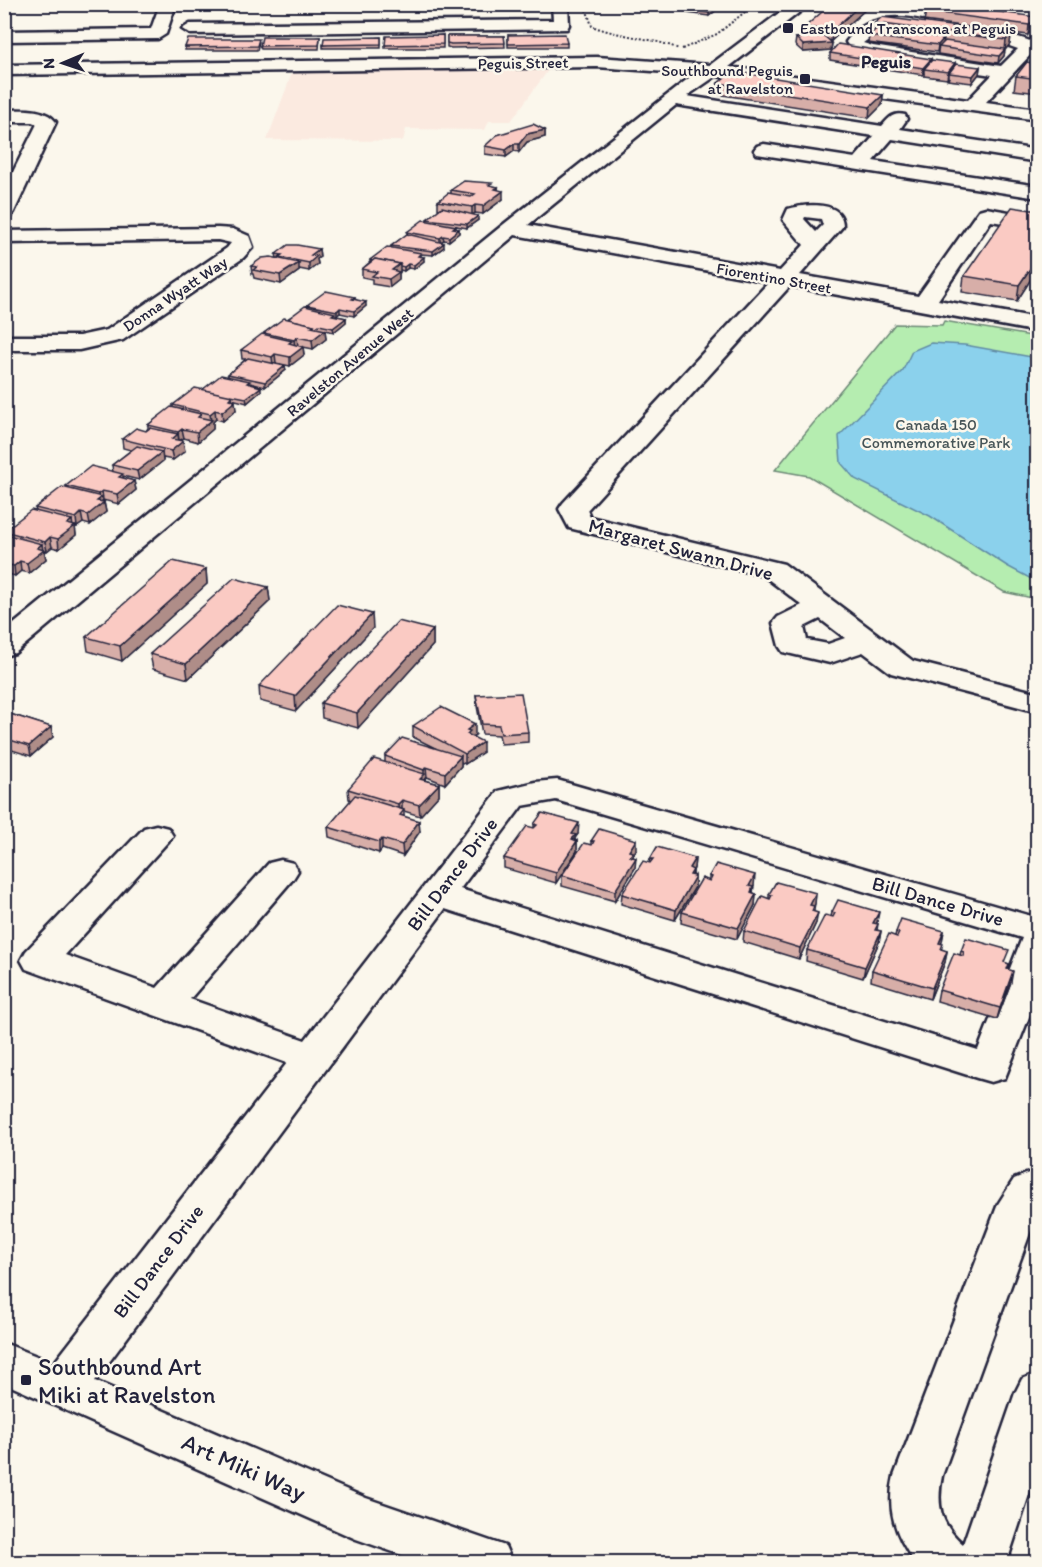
<svg xmlns="http://www.w3.org/2000/svg" width="1042" height="1567" font-family="Itim,sans-serif">
<rect width="100%" height="100%" fill="#fbf7ec"/>
<filter id="ink" filterUnits="userSpaceOnUse"><feTurbulence type="fractalNoise" baseFrequency=".0167" numOctaves="2"/><feDisplacementMap in="SourceGraphic" scale="12" xChannelSelector="R" yChannelSelector="G"/><feConvolveMatrix kernelMatrix="1 2 1 2 8 2 1 2 1" color-interpolation-filters="sRGB"/></filter>
<g filter="url(#ink)">
<path fill="#fbeae0" d="M549 69 511 121H489L485 130 406 129 403 141 267 140 292 73Z"/>
<path fill="#b5edb0" stroke="#6c8876" stroke-width="1.5" d="M944 321 1037 337V599L1004 592 809 476 775 470 895 324 942 325Z"/>
<path fill="#8bd1ec" stroke="#618ba5" stroke-width="1.5" d="M931 343 965 345 1037 358V582L1007 566 930 516 855 479 841 463 839 436 903 370 912 351Z"/>
<g fill="none" stroke-linecap="round" stroke-linejoin="round">
<defs>
<g id="minor">
<path d="M160 4H176L166 34 158 39 4 41V31L151 29Z"/>
<path d="M552 4H568L569 25 567 29 190 34 182 29 190 24 553 20Z"/>
<path d="M791 4H810L729 67 968 100 992 75 869 56 851 50 846 42C865 15 896 15 925 22L927 26 925 30 884 28 863 43 873 46 1001 66 1018 49 1001 43 961 37 959 33C969 20 1019 37 1033 42L1036 49 986 102 1038 109V120L716 76 687 96 882 126C889 118 893 112 905 115L907 119 900 129 1038 150V162L892 139 873 161 1038 186V198L757 154 754 150 757 146 764 144 855 158 874 136 676 105 528 225 780 271 804 245 783 220 788 209C806 204 843 200 843 226L800 275 918 296 979 210 986 208 1038 217V229L991 221 938 300 1038 318V332L790 286 587 510 590 517 784 564 913 661 1038 693V712L891 673 863 652 830 663 783 652 779 646 773 623 778 617 802 605 764 576 569 528 559 509 563 503 769 282 515 235 15 653 4 656V632L504 224 694 74 597 67 4 75V65L597 57 710 65ZM805 217 821 219 823 225 816 232 804 219ZM820 619 845 638 828 644 807 640 804 627Z"/>
<path d="M4 110C21 110 45 107 56 122L14 212 11 216 4 218V190L37 124 32 122H4Z"/>
<path d="M218 228 233 229 249 236 253 247 243 258 123 340 79 350H4V336H79L107 330 227 248 231 243 218 240 4 243V231Z"/>
<path d="M557 780 1038 918V994L1005 1078 991 1082 977 1078 445 909 95 1381 366 1498 505 1546 512 1562H422L356 1539 4 1383V1343L54 1363 287 1063 26 969 21 960 26 951 144 828 156 825 168 828 173 836 65 955 157 988 269 863 281 860 293 863 298 871 293 879 190 999 305 1040 498 791 535 782ZM556 800 1022 938 978 1050 460 889 522 806Z"/>
<path d="M1038 1169V1211L942 1476C936 1505 940 1524 963 1544L1015 1393 1022 1379 1038 1373V1467L1007 1562H915C895 1535 886 1509 894 1476L998 1204 1014 1179Z"/>
</g>
</defs>
<use href="#minor" stroke="#22223b" stroke-width="5"/>
<g stroke="#22223b" stroke-width="2" stroke-dasharray="2 2" stroke-linecap="butt">
<path d="M582 8 587 11 592 26C620 37 651 37 679 49"/>
<path d="M682 49 717 34 755 4"/>
</g>
<use href="#minor" fill="#fbf7ec" fill-rule="evenodd"/>
</g>
<g fill="#d7aea8" stroke="#22223b" stroke-width="1.5">
<path d="M694 4H724L709 16 687 13V10Z"/>
<path d="M868 7 831 41 828 40 832 43 831 50 803 52 795 45 796 38 808 37H804L805 27Z"/>
<path d="M926 11 1036 17 1034 27 1028 35 924 21Z"/>
<path d="M875 23 1011 34 1010 44 1005 50 1004 56 998 63 938 54V50L937 52 868 43 869 36 875 30Z"/>
<path d="M443 35V48H385V45Z"/>
<path d="M508 35 567 43V47H508Z"/>
<path d="M447 36H504L505 47 451 48 447 47Z"/>
<path d="M320 37 319 49H261L260 46Z"/>
<path d="M381 37V48H323V45Z"/>
<path d="M259 42 257 50H185V47Z"/>
<path d="M830 53 931 59 930 62 955 63V66L980 67 979 74 972 83 948 80 949 77 947 79 924 76V73L923 75 830 60Z"/>
<path d="M1038 64V93L1014 90 1016 76Z"/>
<path d="M718 83 883 95 882 105 869 118 717 94Z"/>
<path d="M545 130V137L527 142 519 152 514 151 506 157 485 154V146Z"/>
<path d="M492 186 498 187V190L503 199 483 214 475 213 473 214 478 220 467 228 456 226V229H459V233L449 241 444 240 441 242 444 247 433 255 421 254V256L424 261 414 269 408 268 404 271 400 270V272L399 274V280L390 287 372 284V279L362 277V269L370 262V260L391 248V246L407 234V232L427 221V219L440 209H438V201L451 193V190Z"/>
<path d="M1038 211V268L1017 301 962 292 964 276Z"/>
<path d="M319 249 320 257 317 259 318 264 309 271 299 269V271L281 284 254 278 253 274H252L251 266 277 258 276 254Z"/>
<path d="M355 297V299L366 306 354 316 340 313 337 315H335V316L346 318V322L334 332 325 330 326 339 313 349 303 347 304 355 290 366 276 363 275 364 286 370 265 387 250 383V384L261 391 247 403 232 399 236 410 223 421 216 419 213 422V429L198 442 184 438 180 441 185 451 173 460 163 458V461L139 480 123 476V478L134 481 136 490 119 504 103 500 102 502H104L106 512 90 525 83 523 77 527H75L76 535 59 549 52 547 47 551H44L46 559 29 573 21 571 15 576 4 573V531L36 511 35 508 66 488V486L113 472 112 465 131 450 123 448 122 439 146 431 148 428V425L173 408V405L228 376V374L246 359H242L241 350 264 335V333L307 307V305Z"/>
<path d="M206 569 207 584 122 661 88 651 86 637Z"/>
<path d="M268 587 270 601 188 679 153 669 150 654Z"/>
<path d="M373 628 296 711 260 701 259 686Z"/>
<path d="M433 630V645L358 728 322 718 321 703Z"/>
<path d="M476 695 528 732V742L501 744 499 735 482 734 477 706Z"/>
<path d="M4 712 51 727 53 737 31 756 9 749 4 753Z"/>
<path d="M413 726 475 735 473 736 483 752 465 764 461 762V766L445 784 427 777 425 780 439 784V795L420 816 404 811V816L420 831 403 856 382 849 379 853 329 837 328 827 351 800 349 799 348 789 385 762V756L435 748 413 737Z"/>
<path d="M534 824 578 834 575 838V840L577 841V851L556 883 504 868V858L534 828Z"/>
<path d="M591 841 636 850 633 855V857L635 868 615 901 562 886V875L591 845Z"/>
<path d="M695 858 694 868 693 871V875L695 876V887L675 920 621 904 622 894 649 863 650 859Z"/>
<path d="M709 876 754 886 753 893 756 894 755 905 737 939 681 923 682 912 709 880Z"/>
<path d="M816 893 814 911 816 923 799 959 743 942 744 931 769 898V894Z"/>
<path d="M832 912 877 922 876 924H878L877 930 881 931 879 942 863 978 806 961 807 950 831 917Z"/>
<path d="M944 931 941 944 942 950 947 951 945 962 930 999 871 981 872 970 895 936 896 932Z"/>
<path d="M961 951 1009 964 1008 969 1011 982 997 1019 937 1001 939 990 960 955Z"/>
</g>
<g fill="#af8d88" stroke="#22223b" stroke-width="1.5">
<path d="M720 4H724L709 16V13Z"/>
<path d="M861 4H868V7L831 41 832 31Z"/>
<path d="M1036 17 1034 27 1028 35 1029 25Z"/>
<path d="M1011 34 1010 44 1005 50 1004 56 998 63 999 56 1005 50 1006 40Z"/>
<path d="M944 38 943 45 939 47 938 50 937 52 938 45Z"/>
<path d="M832 43 831 50 803 52V45Z"/>
<path d="M931 59 930 66 924 69V73L923 75V68Z"/>
<path d="M955 63 954 70 949 73V77L947 79 948 72Z"/>
<path d="M980 67 979 74 972 83 973 76Z"/>
<path d="M883 95 882 105 869 118 870 107Z"/>
<path d="M545 130V137L527 142 519 152V144L527 134Z"/>
<path d="M514 144V151L506 157V150Z"/>
<path d="M498 187V195L503 191V199L483 214V206L495 189Z"/>
<path d="M475 205V213L472 215V207Z"/>
<path d="M478 216V220L467 228V224Z"/>
<path d="M459 229V233L449 241V237Z"/>
<path d="M443 236 444 240 440 242V238Z"/>
<path d="M444 243V247L433 255V251Z"/>
<path d="M319 249 320 257 317 259 318 264 309 271V263L311 255Z"/>
<path d="M424 257V261L414 269V265Z"/>
<path d="M1038 257V268L1017 301 1019 285Z"/>
<path d="M299 263V271L281 284 280 275Z"/>
<path d="M400 264V272L399 274V280L390 287 389 279 392 270Z"/>
<path d="M408 264V268L404 271V267Z"/>
<path d="M366 302V306L354 316V311Z"/>
<path d="M340 308V313L337 315V311Z"/>
<path d="M346 318V322L334 332 333 328Z"/>
<path d="M325 330 326 339 313 349 312 340Z"/>
<path d="M297 337 298 346 295 348 294 340Z"/>
<path d="M303 347 304 355 290 366V357Z"/>
<path d="M275 354 276 363 273 365 272 357Z"/>
<path d="M285 366 286 370 265 387V382Z"/>
<path d="M261 387V391L247 403 246 398Z"/>
<path d="M231 395V397L232 396 233 403 235 401 236 410 223 421 222 412 227 398Z"/>
<path d="M215 410 216 419 213 422V429L198 442 197 432 211 421 210 414Z"/>
<path d="M182 429 184 438 179 441 178 432Z"/>
<path d="M178 434 179 443 172 439Z"/>
<path d="M183 441 185 451 173 460 171 451Z"/>
<path d="M162 452 163 461 139 480 137 471Z"/>
<path d="M134 481 136 490 119 504 117 494Z"/>
<path d="M102 491 103 500 102 501 103 504 104 502 106 512 90 525 88 515 99 499 98 494Z"/>
<path d="M81 513 83 523 77 527 76 518Z"/>
<path d="M72 520 73 527 75 526 76 535 59 549 58 539 67 524Z"/>
<path d="M50 537 52 547 47 551 45 542Z"/>
<path d="M42 544 43 551 44 550 46 559 29 573 27 563 37 548Z"/>
<path d="M20 561 21 571 15 576 14 566Z"/>
<path d="M206 569 207 584 122 661 120 646Z"/>
<path d="M268 587 270 601 188 679 186 664Z"/>
<path d="M372 614 373 628 296 711 295 696Z"/>
<path d="M433 630V645L358 728 357 713Z"/>
<path d="M475 724V735L470 738V742L467 730Z"/>
<path d="M51 727 53 737 31 756 29 746Z"/>
<path d="M7 739 9 749 4 753V741Z"/>
<path d="M483 742V752L465 764V754Z"/>
<path d="M461 756V766L445 784V773Z"/>
<path d="M426 767 427 777 425 780 420 779 424 774V770Z"/>
<path d="M439 784V795L420 816 419 805Z"/>
<path d="M402 800V810L399 814 398 804Z"/>
<path d="M419 821 420 831 403 856 402 845Z"/>
<path d="M579 823 578 834 575 838V844L577 841V851L556 883V873L572 834Z"/>
<path d="M382 839V849L379 853V842Z"/>
<path d="M636 840V850L633 855V862L636 858 635 868 615 901V891L629 851Z"/>
<path d="M695 858 694 868 693 871 692 880 689 868Z"/>
<path d="M755 875 754 886 753 888 752 898 749 886Z"/>
<path d="M695 876V887L675 920 676 910Z"/>
<path d="M816 893 815 904 809 915 810 905Z"/>
<path d="M756 894 755 905 737 939 738 928Z"/>
<path d="M879 912 877 922 872 934 873 923Z"/>
<path d="M818 913 816 923 799 959 800 948Z"/>
<path d="M881 931 879 942 863 978 865 967Z"/>
<path d="M944 931 942 942 937 954 939 943Z"/>
<path d="M947 951 945 962 930 999 932 988Z"/>
<path d="M1013 971 1011 982 997 1019 1000 1008Z"/>
</g>
<g fill="#facac3" stroke="#22223b" stroke-width="1.5">
<path d="M694 4H720L709 13 687 10Z"/>
<path d="M831 4H861L832 31 805 27Z"/>
<path d="M932 4H941L1036 17 1029 25 926 11Z"/>
<path d="M882 17 1011 34 1006 40 875 23Z"/>
<path d="M876 29 944 38 938 45 869 36Z"/>
<path d="M565 34 567 43 508 44V35Z"/>
<path d="M443 35V44L385 45 386 36Z"/>
<path d="M447 36H504L505 43 451 44 447 43Z"/>
<path d="M824 36 832 43 803 45 796 38Z"/>
<path d="M262 37H320L319 45 260 46Z"/>
<path d="M381 37V44L323 45 324 38Z"/>
<path d="M188 39H259L257 46 185 47Z"/>
<path d="M945 41 1005 49 999 56 939 47Z"/>
<path d="M838 44 931 59 923 68 830 53Z"/>
<path d="M932 60 955 63 948 72 924 69Z"/>
<path d="M1027 62 1038 64V79L1016 76Z"/>
<path d="M956 64 980 67 973 76 949 73Z"/>
<path d="M732 71 883 95 870 107 718 83Z"/>
<path d="M533 124 545 130 527 134 519 144H514L506 150 485 146 497 135Z"/>
<path d="M464 181 492 183 489 185 498 187 495 189 503 191 483 206 475 205 472 207 438 201 448 193 471 197 475 194 451 190Z"/>
<path d="M442 207 478 216 467 224 427 219Z"/>
<path d="M1012 207 1038 211V257L1019 285 964 276Z"/>
<path d="M423 220 456 226 453 228 459 229 449 237 443 236 440 238 407 232Z"/>
<path d="M407 234 444 243 433 251 391 246Z"/>
<path d="M288 245H297L319 249 311 255 317 256 309 263 279 257 282 255 276 254Z"/>
<path d="M387 247 421 253 418 256 424 257 414 265 408 264 404 267 400 266V264L375 259 373 261 370 260Z"/>
<path d="M271 257 299 263 280 275 253 270 257 267 251 266 262 258Z"/>
<path d="M375 259 400 264 392 270 399 272 389 279 372 276 377 272 362 269Z"/>
<path d="M326 291 355 297 352 299 366 302 354 311 340 308 337 311 307 305Z"/>
<path d="M305 306 335 313 332 315 346 318 333 328 319 325 316 327H314V325L288 319Z"/>
<path d="M284 318 314 325 311 327 325 330 312 340 297 337 294 340 264 333Z"/>
<path d="M262 334 292 341 289 343 303 347 290 357 275 354 272 357 241 350Z"/>
<path d="M248 358 285 366 265 382 228 374Z"/>
<path d="M221 375 250 381 247 383 261 387 246 398 231 395 229 396 202 390Z"/>
<path d="M195 388 232 396 229 399 235 401 222 412 215 410 210 414 173 405Z"/>
<path d="M171 407 201 414 198 417 212 420 197 432 182 429 178 432 148 425Z"/>
<path d="M136 428 146 431 150 428 178 434 172 439 183 441 171 451 122 439Z"/>
<path d="M137 446 162 452 137 471 112 465Z"/>
<path d="M91 466 123 474 119 477 134 481 117 494 102 491 98 494 66 486Z"/>
<path d="M62 487 102 497 97 501 104 502 88 515 81 513 76 518 35 508Z"/>
<path d="M31 510 72 520 67 524 75 526 58 539 50 537 45 542 4 531Z"/>
<path d="M4 534 42 544 37 548 44 550 27 563 20 561 14 566 4 564Z"/>
<path d="M173 561 206 569 120 646 86 637Z"/>
<path d="M234 578 268 587 186 664 150 654Z"/>
<path d="M337 605 372 614 295 696 259 686Z"/>
<path d="M398 621 433 630 357 713 321 703Z"/>
<path d="M521 693 528 732 501 734 499 725 482 724 476 695Z"/>
<path d="M441 707 475 724 467 730 470 731 467 734 483 742 465 754 413 726Z"/>
<path d="M4 712 51 727 29 746 7 739 4 741Z"/>
<path d="M402 738 461 756 445 773 426 767 424 770 385 756Z"/>
<path d="M374 759 425 774 420 779 439 784 419 805 402 800 398 804 348 789Z"/>
<path d="M355 795 404 810 400 815 419 821 402 845 382 839 379 842 328 827Z"/>
<path d="M542 813 579 823 572 834 576 835 572 839 577 841 556 873 504 858 527 826 534 828 537 825 534 824Z"/>
<path d="M599 829 636 840 629 851 633 852 630 856 636 858 615 891 562 875 584 843 592 845 594 841H591Z"/>
<path d="M657 847 695 858 689 868 693 870 690 875 695 876 676 910 622 894 643 861 650 863 653 859H650Z"/>
<path d="M716 864 755 875 749 886 753 887 751 892 756 894 738 928 682 912 702 878 710 881 712 877 709 876Z"/>
<path d="M776 882 816 893 810 905 814 906 812 911 818 913 800 948 744 931 762 896 770 899 772 895 769 894Z"/>
<path d="M838 900 879 912 873 923 878 924 875 930 881 931 865 967 807 950 825 915 833 917 835 913 832 912Z"/>
<path d="M901 919 944 931 939 943 943 944 941 949 947 951 932 988 872 970 889 934 897 937 899 933 896 932Z"/>
<path d="M966 938 1009 950 1004 962 1009 964 1007 969 1013 971 1000 1008 939 990 954 953 963 956 964 952 961 951Z"/>
</g>
</g>
<g fill="#22223b" stroke="#fbf7ec" stroke-width="2">
<rect x="782" y="22" width="12" height="12" rx="3"/>
<rect x="799" y="73" width="12" height="12" rx="3"/>
<rect x="20" y="1374" width="12" height="12" rx="3"/>
</g>
<g text-anchor="middle" dominant-baseline="central" stroke-width="5" stroke-linejoin="round" paint-order="stroke">
<g font-size="16" fill="#22223b" stroke="#fbf7ec" text-anchor="start">
<text x="800" y="28">Eastbound Transcona at Peguis</text>
<text x="793" y="70" text-anchor="end">Southbound Peguis<tspan x="793" dy="18">at Ravelston</tspan></text>
</g>
<g font-size="16" fill="#22223b" stroke="#fbf7ec">
<text transform="translate(523 63) rotate(-1)">Peguis Street</text>
<text transform="translate(774 278) rotate(10)">Fiorentino Street</text>
<text transform="translate(175 294) rotate(-34)">Donna Wyatt Way</text>
<text transform="translate(350 362) rotate(-40)">Ravelston Avenue West</text>
</g>
<g font-size="16" fill="#475558" stroke="#fbf7ec">
<text x="936" y="424">Canada 150<tspan x="936" dy="18">Commemorative Park</tspan></text>
</g>
<g font-size="18" font-weight="bold" fill="#22223b" stroke="#fbf7ec">
<text x="886" y="62">Peguis</text>
</g>
<g font-size="20" fill="#22223b" stroke="#fbf7ec">
<text transform="translate(681 549) rotate(15)">Margaret Swann Drive</text>
<text transform="translate(452 874) rotate(-53)">Bill Dance Drive</text>
<text transform="translate(938 901) rotate(16)">Bill Dance Drive</text>
<text transform="translate(158 1261) rotate(-53)">Bill Dance Drive</text>
</g>
<g font-size="24" fill="#22223b" stroke="#fbf7ec" text-anchor="start">
<text x="38" y="1366">Southbound Art<tspan x="38" dy="28">Miki at Ravelston</tspan></text>
</g>
<g font-size="24" fill="#22223b" stroke="#fbf7ec">
<text transform="translate(244 1467) rotate(24)">Art Miki Way</text>
</g>
</g>
<rect width="1042" height="1567" fill="none" stroke="#fbf7ec" stroke-width="24"/>
<rect x="12" y="12" width="1018" height="1543" fill="none" stroke="#22223b" stroke-width="2" filter="url(#ink)"/>
<g transform="translate(63 63) rotate(268)" stroke="#fbf7ec" stroke-width="4.5" paint-order="stroke">
<path d="M0-4.5L10 22L0 15L-10 22Z" fill="#22223b"/>
<text y="-9" font-size="16" font-weight="bold" text-anchor="middle" fill="#22223b">N</text>
</g>
</svg>
